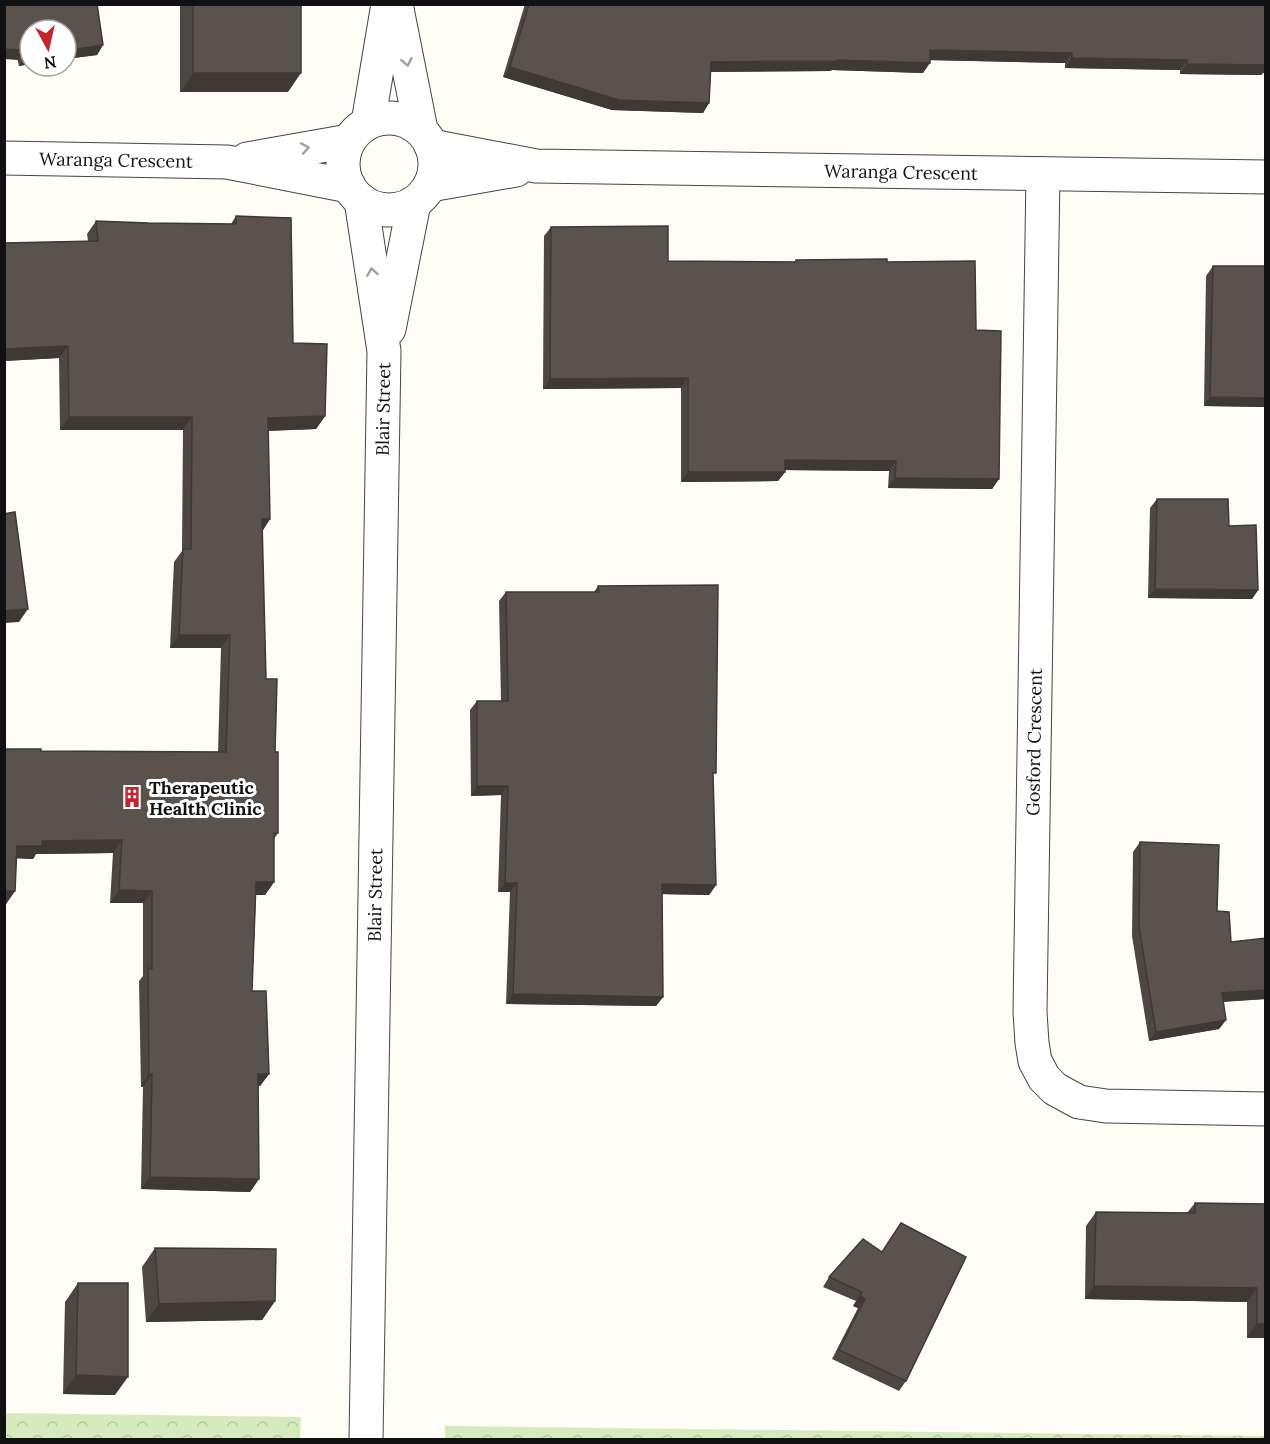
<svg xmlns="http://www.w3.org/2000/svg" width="1270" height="1444" font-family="Lora,serif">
<defs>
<pattern id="park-crowns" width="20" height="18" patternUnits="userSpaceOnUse" patternTransform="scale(1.5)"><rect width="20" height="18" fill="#d5ebbd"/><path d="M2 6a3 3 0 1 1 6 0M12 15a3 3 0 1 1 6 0" fill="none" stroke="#b6c8a1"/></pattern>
</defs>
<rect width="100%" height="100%" fill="#fffdf5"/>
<g fill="url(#park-crowns)">
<path d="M5 1413 301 1417 300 1439H5Z"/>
<path d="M445 1426 1265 1436 1266 1439 445 1440Z"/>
</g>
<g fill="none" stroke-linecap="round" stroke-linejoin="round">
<defs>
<g id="minor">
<path d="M396 4 421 130"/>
<circle cx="389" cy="164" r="46"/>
<path d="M368 123 388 4"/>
<path d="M431 146 536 166 1266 177"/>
<path d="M4 158 227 162 349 186"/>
<path d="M247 159 349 141"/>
<path d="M1043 174 1030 1012 1032 1043 1035 1061 1044 1078 1055 1089 1079 1102 1106 1106 1266 1109"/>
<path d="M430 185 516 170"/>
<path d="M361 200 384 351 366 1440"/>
<path d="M389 329 414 203"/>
</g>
</defs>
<use href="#minor" stroke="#444" stroke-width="35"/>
<use href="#minor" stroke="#fff" stroke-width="33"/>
</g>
<g fill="#4d4742">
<path d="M4 4 103 45 97 55 66 59V30H30V64L19 66Z"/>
<path d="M180 4H301L288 92H180Z"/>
<path d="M525 4H1266L1263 73 1261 75 1180 74V70L1065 68V63L930 60 923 73 832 70 830 71 711 72 709 103 703 113 612 110 503 77Z"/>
<path d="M236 216 291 218 293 343 327 344 325 416 316 429 268 431 270 519 262 531 266 679H277L275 752H278V833L274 839V882L265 895H256L252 991H266L269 1074 260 1086H258L259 1179 250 1192 141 1189 143 1087H141L139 981 143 976V903H110L113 853 36 854 33 859 16 858 15 891 6 904H4V749H41V751L218 752 221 648H170L174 562 182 551 183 430H60L59 358 4 361V243L88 241 87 234 96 221 148 223 231 224Z"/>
<path d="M551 227 668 261 794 262 796 260 887 262 976 330 999 479 992 489 888 488 889 471 785 470V472L778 481 681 482V388L543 389 544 236Z"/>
<path d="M1213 266H1266V407L1204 406 1206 276Z"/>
<path d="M1157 499 1229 526 1258 590 1252 599 1148 598 1150 508Z"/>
<path d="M598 586 713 777 716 885 709 895 662 894 663 997 656 1006 506 1004 510 892H498L501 795 471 796 470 710 477 701H501L499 601 506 592H594Z"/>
<path d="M1140 842 1217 911 1231 942 1266 938V999L1223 1002 1226 1020 1219 1029 1149 1041 1132 936 1133 852Z"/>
<path d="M1195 1203 1266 1204V1338H1247V1302L1085 1299 1086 1226 1096 1212 1187 1213Z"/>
<path d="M863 1239 906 1381 899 1391 832 1359 858 1308 853 1306 856 1301 823 1287 829 1277Z"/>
<path d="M155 1248 275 1301 262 1320 146 1322 142 1267Z"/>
<path d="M78 1283 115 1395 63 1394 65 1302Z"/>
</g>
<g fill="#3f3936">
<path d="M103 45 97 55 66 59V51Z"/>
<path d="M4 49 25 50 18 60 4 59Z"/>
<path d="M930 50 1072 53 1065 63 923 60Z"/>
<path d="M25 56H30V64L19 66Z"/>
<path d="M1072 58 1187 60 1180 70 1065 68Z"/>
<path d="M837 60 930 63 923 73 832 70 830 71 704 72 711 62Z"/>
<path d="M1187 64 1266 65V73H1263L1261 75 1180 74Z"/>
<path d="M510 67 709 103 703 113 612 110 503 77Z"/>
<path d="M193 73H301L288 92H180Z"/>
<path d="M68 346 59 358 4 361V349Z"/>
<path d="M688 378 681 388 543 389 550 379Z"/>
<path d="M1210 397 1266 398V407L1204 406Z"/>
<path d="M325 416 316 429 259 431 268 418Z"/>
<path d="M69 417H192L183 430H60Z"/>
<path d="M785 460 896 461 889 471 778 470Z"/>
<path d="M688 472H785L778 481 681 482Z"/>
<path d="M895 478 999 479 992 489 888 488Z"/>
<path d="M262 519H270L262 532Z"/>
<path d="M1155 589 1258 590 1252 599 1148 598Z"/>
<path d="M28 609 19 622 4 623V611Z"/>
<path d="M179 635H230L221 648H170Z"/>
<path d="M477 786H508L501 795 471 796Z"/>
<path d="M122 840 113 853 36 854 33 859 8 858 17 846 42 841Z"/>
<path d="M256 882H274L265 895H247Z"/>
<path d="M505 883H517L510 892H498Z"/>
<path d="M662 884 716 885 709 895 655 894Z"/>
<path d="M119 890 152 891 143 903H110Z"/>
<path d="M4 891H15L6 904H4Z"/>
<path d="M1266 990V999L1215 1002 1222 993Z"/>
<path d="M513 994 663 997 656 1006 506 1004Z"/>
<path d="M1226 1020 1219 1029 1149 1041 1156 1032Z"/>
<path d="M149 1074H152L143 1087H141Z"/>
<path d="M258 1074H269L260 1086H249Z"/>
<path d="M150 1177 259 1179 250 1192 141 1189Z"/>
<path d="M1094 1286 1257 1288 1247 1302 1085 1299Z"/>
<path d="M860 1296 865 1299 858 1308 853 1306Z"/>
<path d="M275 1301 262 1320 146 1322 159 1304Z"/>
<path d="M1257 1324H1266V1338H1247Z"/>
<path d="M76 1375 128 1377 115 1395 63 1394Z"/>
</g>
<g fill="#5a524d" stroke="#3f3936" stroke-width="1.5">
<path d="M4 4H97L103 45 66 51V30H30V56H25V50L4 49Z"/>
<rect x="193" y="4" width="108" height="69"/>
<path d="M529 4H1266V65L1187 64V60L1072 58V53L930 50V63L837 60V61L711 62 709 103 619 100 510 67Z"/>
<path d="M236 216 291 218 293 343 327 344 325 416 268 418 270 519H262L266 679H277L275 752H278V833H274V882H256L252 991H266L269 1074H258L259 1179 150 1177 152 1074H149L148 968 152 969V891L119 890 122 840 42 841V846H17L15 891H4V749H41V751L226 752 230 635H179L183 549H191L192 417H69L68 346 4 349V243L98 241 96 221 148 223 236 224Z"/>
<path d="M668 226V261L796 262V260L887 259V262L975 261 976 330 1001 331 999 479 895 478 896 461 785 460V472H688V378L550 379 551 227Z"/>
<path d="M1213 266H1266V398L1210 397Z"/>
<path d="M1157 499H1228L1229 526 1256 525 1258 590 1155 589Z"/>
<path d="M15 512 28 609 4 611V514Z"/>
<path d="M718 585 716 773H713L716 885 662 884 663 997 513 994 517 883H505L508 786H477V701H508L506 592H599L598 586Z"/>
<path d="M1140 842 1219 845 1217 911 1229 912 1231 942 1266 938V990L1222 993 1226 1020 1156 1032 1139 926Z"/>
<path d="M1195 1203 1266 1204V1324H1257V1288L1094 1286 1096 1212 1195 1213Z"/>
<path d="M901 1223 966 1257 906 1381 839 1350 865 1299 860 1296 862 1292 829 1277 863 1239 882 1252Z"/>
<path d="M155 1248 276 1249 275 1301 159 1304Z"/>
<path d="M78 1283H128V1377L76 1375Z"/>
</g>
<defs><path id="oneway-chevron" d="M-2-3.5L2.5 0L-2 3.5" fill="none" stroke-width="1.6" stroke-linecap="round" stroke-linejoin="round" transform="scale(1.5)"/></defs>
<g stroke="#a0a0a0">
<use href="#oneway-chevron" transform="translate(407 62) rotate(79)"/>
<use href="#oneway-chevron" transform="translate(305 148) rotate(-10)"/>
<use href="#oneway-chevron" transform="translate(372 272) rotate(-99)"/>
</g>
<defs>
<symbol id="building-bare" viewBox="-9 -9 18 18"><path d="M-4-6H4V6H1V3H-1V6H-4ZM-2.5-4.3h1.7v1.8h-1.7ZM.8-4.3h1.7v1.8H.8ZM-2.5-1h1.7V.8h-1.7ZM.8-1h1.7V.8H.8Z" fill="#c4262e" stroke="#fff" stroke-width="2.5" paint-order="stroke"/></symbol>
</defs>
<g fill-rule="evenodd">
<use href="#building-bare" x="117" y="782" width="30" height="30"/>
</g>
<g text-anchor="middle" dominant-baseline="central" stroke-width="6" stroke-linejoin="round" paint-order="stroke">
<g font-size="18" fill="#111" stroke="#fff">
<text transform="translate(116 160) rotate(1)">Waranga Crescent</text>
<text transform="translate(901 172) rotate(1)">Waranga Crescent</text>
<text transform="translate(383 409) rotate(-89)">Blair Street</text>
<text transform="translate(1034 742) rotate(-89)">Gosford Crescent</text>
<text transform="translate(375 895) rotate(-89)">Blair Street</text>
</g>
<g font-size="18" font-weight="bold" fill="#111" stroke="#fff" text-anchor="start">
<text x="149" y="787">Therapeutic<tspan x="149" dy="21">Health Clinic</tspan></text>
</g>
</g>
<rect width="1270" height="1444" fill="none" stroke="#111111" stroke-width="12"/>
<g transform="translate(48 48) rotate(172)"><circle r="28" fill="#ffffff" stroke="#a0a0a0" stroke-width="1.5"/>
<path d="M0-4.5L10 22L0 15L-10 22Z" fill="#c4262e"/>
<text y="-9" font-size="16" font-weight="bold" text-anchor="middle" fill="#111111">N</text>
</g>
</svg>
